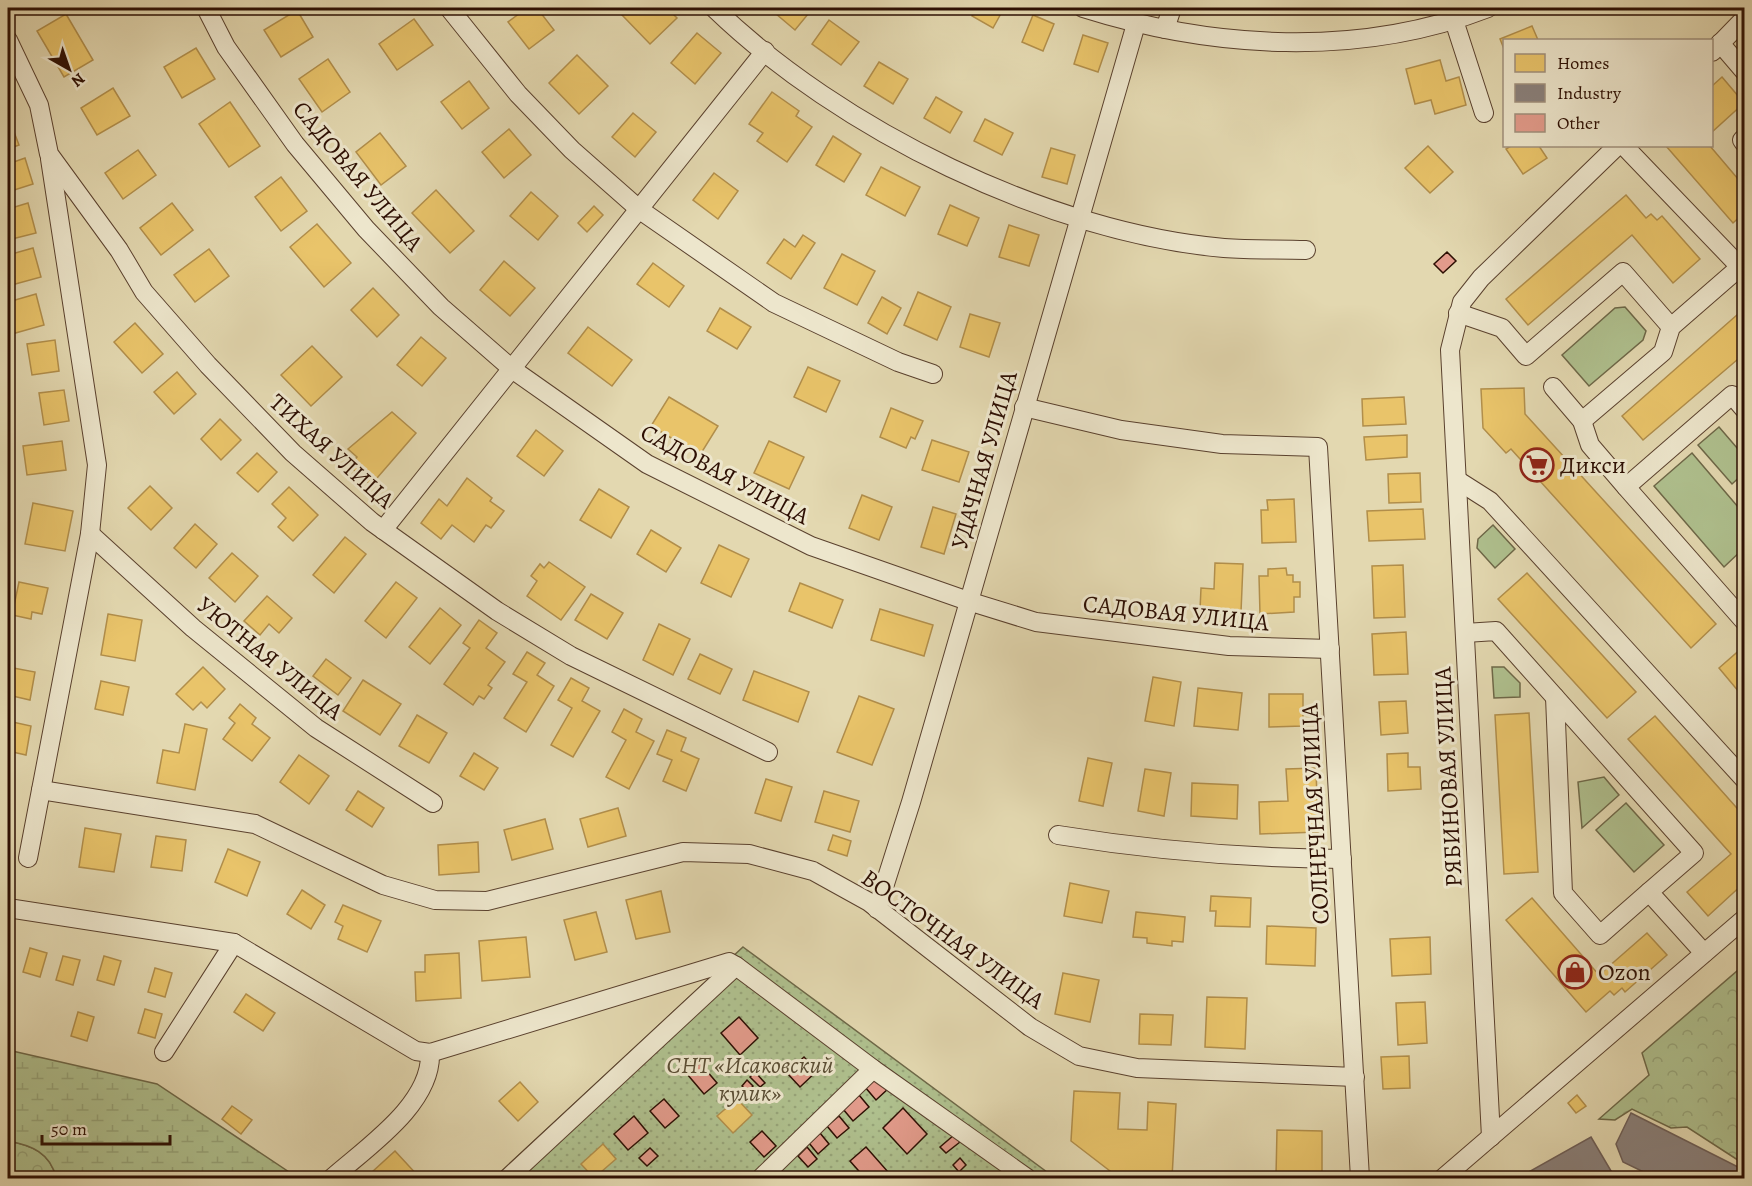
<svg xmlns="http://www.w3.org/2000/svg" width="1752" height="1186" font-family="Alegreya,serif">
<defs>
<pattern id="grass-dots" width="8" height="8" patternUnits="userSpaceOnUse" patternTransform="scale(1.5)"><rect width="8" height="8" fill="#afc08e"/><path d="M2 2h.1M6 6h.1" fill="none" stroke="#97a479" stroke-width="1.8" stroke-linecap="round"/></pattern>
<pattern id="forest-crowns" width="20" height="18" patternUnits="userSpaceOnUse" patternTransform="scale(1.5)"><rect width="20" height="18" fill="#afc08e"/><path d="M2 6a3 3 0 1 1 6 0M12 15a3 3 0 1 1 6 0" fill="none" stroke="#97a479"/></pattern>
<pattern id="wetland-marsh" width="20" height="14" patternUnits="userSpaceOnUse" patternTransform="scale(1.5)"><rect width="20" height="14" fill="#afc08e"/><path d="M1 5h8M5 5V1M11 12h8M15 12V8" fill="none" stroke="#97a479"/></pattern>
</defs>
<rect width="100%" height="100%" fill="#e3d8b0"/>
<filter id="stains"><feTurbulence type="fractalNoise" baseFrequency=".00333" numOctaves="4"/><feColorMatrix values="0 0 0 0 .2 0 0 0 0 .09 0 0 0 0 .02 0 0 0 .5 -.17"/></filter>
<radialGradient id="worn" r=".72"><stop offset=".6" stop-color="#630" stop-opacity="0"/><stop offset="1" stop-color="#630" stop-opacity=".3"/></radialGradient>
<path fill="url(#grass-dots)" stroke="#6e6848" stroke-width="1.5" d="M743 947 1055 1178H494Z"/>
<g fill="url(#forest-crowns)" stroke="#6e6848" stroke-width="1.5">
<path d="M1744 965V1164L1687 1127 1671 1128 1632 1109 1615 1120 1599 1119 1649 1075 1642 1053Z"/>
<path d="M8 1141C31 1145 51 1153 56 1178H8Z"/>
</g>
<path fill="url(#wetland-marsh)" stroke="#6e6848" stroke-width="1.5" d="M8 1050 157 1084 298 1178H56C51 1153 31 1145 8 1141Z"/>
<g fill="#afc08e" stroke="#6e6848" stroke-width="1.5">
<path d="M1625 307 1646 331 1643 340 1589 386 1562 355 1615 308Z"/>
<path d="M1719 427 1744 456V473L1732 484 1698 445Z"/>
<path d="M1692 453 1744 514V548L1724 567 1654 486Z"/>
<path d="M1493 525 1515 549 1495 568 1477 548 1478 539Z"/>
<path d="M1492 667H1504L1520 683V697L1494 698Z"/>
<path d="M1604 777 1619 795 1582 828 1578 782Z"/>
<path d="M1626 803 1664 845 1634 872 1596 830Z"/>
</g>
<g fill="#e9c46a" stroke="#b18e4b" stroke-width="1.5">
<path d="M527 8H537L554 30 529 49 508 22Z"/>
<path d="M629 8H667L677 18 650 44 622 15Z"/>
<path d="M769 8H813L795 30Z"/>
<path d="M976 8H1004L993 28 972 16Z"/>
<path d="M297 10 313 37 281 57 264 30Z"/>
<path d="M66 14 93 60 64 77 37 31Z"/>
<path d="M1033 15 1054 24 1043 51 1022 42Z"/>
<path d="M414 19 433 45 397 70 379 44Z"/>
<path d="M829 20 859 42 841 65 812 44Z"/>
<path d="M1532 26 1538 40H1504V49L1500 39Z"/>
<path d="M697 33 721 53 695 84 671 63Z"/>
<path d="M1083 35 1108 43 1098 72 1074 64Z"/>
<path d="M196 48 215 79 182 98 164 67Z"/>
<path d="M577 55 608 86 579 114 549 83Z"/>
<path d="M328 59 350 92 322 112 299 79Z"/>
<path d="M1440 60 1446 81 1459 77 1466 105 1435 114 1431 100 1415 104 1406 69Z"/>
<path d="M879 62 908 79 893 104 864 86Z"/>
<path d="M1722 77 1744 103 1712 132V86Z"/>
<path d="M469 81 489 108 462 129 441 102Z"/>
<path d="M113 88 130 116 97 135 81 108Z"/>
<path d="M772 92 799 111 796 116 812 127 787 162 757 141 763 133 749 124Z"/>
<path d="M936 97 962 112 950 133 924 118Z"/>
<path d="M230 102 260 146 229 167 199 124Z"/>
<path d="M633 113 656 132 635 157 612 137Z"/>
<path d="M8 116 19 145 8 149Z"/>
<path d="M985 119 1013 133 1002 155 974 141Z"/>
<path d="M509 129 531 155 504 178 482 152Z"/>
<path d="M380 133 406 166 381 185 356 152Z"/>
<path d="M833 136 861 154 844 182 816 165Z"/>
<path d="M1428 146 1453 172 1430 193 1405 168Z"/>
<path d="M1511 146H1539L1547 158 1523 174 1506 149Z"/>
<path d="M1666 146H1710L1744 186V213L1733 223Z"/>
<path d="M1051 148 1075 155 1067 184 1042 177Z"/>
<path d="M138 150 156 175 123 199 105 173Z"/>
<path d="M25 158 33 184 8 192V164Z"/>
<path d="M881 167 920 187 905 216 866 195Z"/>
<path d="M714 173 738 191 718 219 693 200Z"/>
<path d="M281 177 307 211 281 231 255 197Z"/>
<path d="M436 190 474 231 450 253 412 213Z"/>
<path d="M531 192 558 216 538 240 510 216Z"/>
<path d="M1626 195 1646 218 1651 214 1657 220 1662 216 1700 259 1673 283 1632 235 1528 325 1506 299Z"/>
<path d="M28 203 36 233 8 240V209Z"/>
<path d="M172 203 193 230 161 255 140 228Z"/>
<path d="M950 205 979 218 967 246 938 234Z"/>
<path d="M594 206 603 215 587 232 578 223Z"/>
<path d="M317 224 351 263 324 287 290 247Z"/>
<path d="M1009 225 1039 235 1029 266 999 257Z"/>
<path d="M803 235 815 243 791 279 767 263 784 239 795 247Z"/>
<path d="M33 248 41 277 8 286V255Z"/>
<path d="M209 249 229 276 195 302 174 275Z"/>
<path d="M842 254 875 271 857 305 824 288Z"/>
<path d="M504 261 535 288 510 316 480 290Z"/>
<path d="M653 263 684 286 669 307 637 284Z"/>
<path d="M373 288 399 315 377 337 351 310Z"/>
<path d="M918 292 951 307 937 340 904 325Z"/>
<path d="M36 294 44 325 12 334 8 302Z"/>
<path d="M882 297 901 308 887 334 868 323Z"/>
<path d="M720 308 751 327 737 349 707 331Z"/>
<path d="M970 314 1000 323 989 357 960 347Z"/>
<path d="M1738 314 1744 322V354L1643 440 1622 416Z"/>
<path d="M135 323 163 354 142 373 114 342Z"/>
<path d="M588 327 632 360 612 386 568 353Z"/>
<path d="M421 337 446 358 422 386 397 365Z"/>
<path d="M55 340 59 371 32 375 27 344Z"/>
<path d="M312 346 342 377 311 406 281 375Z"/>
<path d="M808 367 840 381 826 412 794 397Z"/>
<path d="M177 372 196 394 174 414 154 392Z"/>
<path d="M1524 388 1525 414 1716 624 1691 648 1511 449 1506 453 1483 428 1481 389Z"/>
<path d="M64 390 69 421 44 425 39 393Z"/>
<path d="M669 397 718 426 700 455 651 426Z"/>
<path d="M1404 397 1406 424 1363 426 1362 399Z"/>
<path d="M891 408 923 421 915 439 911 437 906 448 880 437Z"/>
<path d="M392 412 416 433 371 485 349 466 357 457 348 449Z"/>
<path d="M220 419 241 440 221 460 201 439Z"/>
<path d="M536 430 563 451 544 476 517 456Z"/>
<path d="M1407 435V457L1366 460 1364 437Z"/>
<path d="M932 440 969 452 959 482 922 470Z"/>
<path d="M62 441 66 470 27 475 23 446Z"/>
<path d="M769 441 804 457 789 489 754 473Z"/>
<path d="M257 453 277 472 258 492 237 473Z"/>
<path d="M1420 473 1421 502 1389 503 1388 474Z"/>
<path d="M467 478 492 498 490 501 504 511 491 528 486 525 474 542 452 525 441 539 421 523 439 499 447 506Z"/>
<path d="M150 486 172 508 151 530 128 508Z"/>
<path d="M289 487 318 515 293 541 278 527 286 518 272 504Z"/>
<path d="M599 489 629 507 611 538 580 520Z"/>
<path d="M862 495 892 507 879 540 849 528Z"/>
<path d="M1294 499 1296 542 1262 543 1261 510H1268L1267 500Z"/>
<path d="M33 503 73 511 65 551 25 544Z"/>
<path d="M933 507 956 514 944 554 921 547Z"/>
<path d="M1423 509 1425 539 1369 541 1367 511Z"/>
<path d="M195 524 217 544 196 568 174 548Z"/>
<path d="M651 530 681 548 666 572 637 554Z"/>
<path d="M345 537 366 554 334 593 313 575Z"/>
<path d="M719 545 749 559 731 597 701 583Z"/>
<path d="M232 553 258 576 235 602 209 578Z"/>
<path d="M549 562 585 587 561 620 527 596 537 581 531 576 540 564 544 568Z"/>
<path d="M1215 563 1243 564 1241 612 1200 610 1201 588 1214 589Z"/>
<path d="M1403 565 1405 617 1374 618 1372 566Z"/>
<path d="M1286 568 1287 575H1293V582H1300V597H1294V612L1260 614 1259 576H1268V569Z"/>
<path d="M1527 573 1636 692 1607 718 1498 599Z"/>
<path d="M19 582 48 588 42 614 32 612 31 619 12 615Z"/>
<path d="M396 582 417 598 386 638 365 621Z"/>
<path d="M800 583 843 600 832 628 789 611Z"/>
<path d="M591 594 623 613 607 639 575 620Z"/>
<path d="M267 596 292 618 279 633 269 624 260 635 244 621Z"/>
<path d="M440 608 461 625 430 664 409 647Z"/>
<path d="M880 609 933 625 924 656 871 640Z"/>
<path d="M108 614 142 620 135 661 101 655Z"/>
<path d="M479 620 497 633 486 648 505 662 488 685 492 688 484 699 479 696 473 705 444 684 470 648 463 643Z"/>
<path d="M659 624 690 639 673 675 643 660Z"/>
<path d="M1406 632 1408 674 1374 675 1372 634Z"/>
<path d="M1742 648 1744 651V698L1719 668Z"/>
<path d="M527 652 545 663 537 675 554 686 526 732 504 718 527 682 513 674Z"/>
<path d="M700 654 732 669 720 694 688 679Z"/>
<path d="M326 659 351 678 338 695 313 676Z"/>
<path d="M8 667 35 672 30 700 8 695Z"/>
<path d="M203 667 225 689 207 708 201 702 193 710 176 694Z"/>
<path d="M754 671 809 692 798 722 743 700Z"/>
<path d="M1153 677 1181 682 1174 726 1145 721Z"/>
<path d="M571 678 589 688 582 701 600 711 573 757 551 745 572 708 558 700Z"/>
<path d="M363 680 401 704 380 735 343 711Z"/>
<path d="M101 681 129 687 123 715 95 709Z"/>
<path d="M1198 688 1242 693 1238 730 1194 726Z"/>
<path d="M1269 694H1303V726L1269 727Z"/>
<path d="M859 696 894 709 872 765 837 752Z"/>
<path d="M1406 701 1408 733 1381 735 1379 702Z"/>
<path d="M240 704 256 718 252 724 270 738 252 761 223 739 235 723 229 718Z"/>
<path d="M624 709 642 719 636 732 654 741 629 789 606 777 626 740 612 732Z"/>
<path d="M1529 713 1538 872 1504 874 1495 715Z"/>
<path d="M417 715 447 733 429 763 399 746Z"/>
<path d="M1655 716 1744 816V883L1708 916 1687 892 1731 854 1628 739Z"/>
<path d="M8 721 31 726 26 755 8 751Z"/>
<path d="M185 724 207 729 195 790 157 783 163 750 179 753Z"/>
<path d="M667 730 686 738 681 751 699 759 686 791 663 781 672 760 657 754Z"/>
<path d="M474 753 498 768 484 790 460 776Z"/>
<path d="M1408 753V767H1420L1421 789 1388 791 1387 754Z"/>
<path d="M299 755 329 776 309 804 280 782Z"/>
<path d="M1088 758 1112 763 1103 806 1079 801Z"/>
<path d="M1316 768 1318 832 1260 834 1259 802 1288 801 1286 769Z"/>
<path d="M1145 769 1171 773 1164 816 1138 811Z"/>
<path d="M766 779 792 787 781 821 755 813Z"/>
<path d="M1192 783 1238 785 1237 819 1191 816Z"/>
<path d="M358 791 384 808 372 827 346 810Z"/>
<path d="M824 791 859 801 850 832 815 822Z"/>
<path d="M618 808 626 836 588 847 580 819Z"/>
<path d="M545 819 553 849 512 860 504 830Z"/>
<path d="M85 828 121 834 114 872 79 867Z"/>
<path d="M833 835 851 841 847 856 828 850Z"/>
<path d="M156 836 186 840 182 871 151 867Z"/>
<path d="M478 842 479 872 439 875 438 845Z"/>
<path d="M228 849 260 862 247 896 215 882Z"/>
<path d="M1070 883 1109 891 1102 923 1064 916Z"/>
<path d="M302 890 325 905 311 929 287 914Z"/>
<path d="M661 891 670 932 636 939 626 900Z"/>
<path d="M1211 896 1251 898 1250 927 1215 926 1216 911H1210Z"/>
<path d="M1532 898 1599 975 1647 933 1667 955 1625 992 1622 988 1614 995 1610 991 1586 1012 1506 920Z"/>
<path d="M343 905 381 921 367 952 338 939 343 926 335 922Z"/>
<path d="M596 912 607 952 575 960 564 920Z"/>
<path d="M1136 912 1185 917 1183 942 1172 941V946L1147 943V938L1133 937Z"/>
<path d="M1267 926 1316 928 1315 966 1266 964Z"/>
<path d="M526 937 530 977 482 981 479 941Z"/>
<path d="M1430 937 1431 974 1392 976 1390 939Z"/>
<path d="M30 948 47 953 40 977 23 972Z"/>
<path d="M459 953 461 998 416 1001 415 972H425V955Z"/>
<path d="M63 956 80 960 73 985 56 980Z"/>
<path d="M104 956 121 961 114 985 97 980Z"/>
<path d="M155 968 172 973 165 997 148 992Z"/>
<path d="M1063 973 1099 980 1090 1022 1055 1014Z"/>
<path d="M246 994 275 1013 263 1031 234 1012Z"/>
<path d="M1207 997 1247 998 1245 1049 1205 1047Z"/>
<path d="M1425 1002 1427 1043 1398 1045 1396 1003Z"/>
<path d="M145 1009 162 1014 155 1038 138 1033Z"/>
<path d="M78 1012 94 1017 87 1041 71 1036Z"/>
<path d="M1140 1014 1173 1015 1171 1045 1139 1044Z"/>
<path d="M1409 1056 1410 1088 1383 1089 1381 1057Z"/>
<path d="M520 1082 538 1102 518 1121 499 1101Z"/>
<path d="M1074 1091 1120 1093 1118 1129 1147 1130 1148 1102 1176 1104 1172 1178 1114 1174 1071 1141Z"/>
<path d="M1577 1095 1586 1106 1576 1113 1568 1103Z"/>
<path d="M737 1099 752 1115 733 1133 717 1116Z"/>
<path d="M232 1106 252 1120 241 1134 222 1119Z"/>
<path d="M1277 1130 1322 1131V1176H1276Z"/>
<path d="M603 1144 616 1159 594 1178 581 1164Z"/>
<path d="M395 1151 420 1178H378L372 1172Z"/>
</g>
<g fill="#8a817c" stroke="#6e5f58" stroke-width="1.5">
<path d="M1631 1113 1744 1170V1178H1656L1623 1162 1616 1144Z"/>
<path d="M1591 1137 1614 1176 1610 1178H1518Z"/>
</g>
<g fill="#e29b8b" stroke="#2d0f03" stroke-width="1.5">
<path d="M1447 252 1456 261 1443 273 1434 264Z"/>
<path d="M739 1017 758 1038 740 1055 721 1033Z"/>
<path d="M804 1057 817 1071 800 1087 787 1073Z"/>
<path d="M700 1063 717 1083 704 1094 687 1074Z"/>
<path d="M755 1072 765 1083 760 1087 750 1077Z"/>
<path d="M879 1076 889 1088 876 1100 865 1087Z"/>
<path d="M747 1080 753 1086 748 1092 742 1086Z"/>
<path d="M859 1095 869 1107 853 1121 843 1109Z"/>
<path d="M664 1099 679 1116 665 1128 650 1111Z"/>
<path d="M903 1108 927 1134 907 1154 883 1128Z"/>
<path d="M634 1116 648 1133 628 1150 614 1134Z"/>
<path d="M839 1116 849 1128 837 1138 827 1126Z"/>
<path d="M762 1131 776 1146 764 1157 750 1142Z"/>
<path d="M820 1133 829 1144 818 1154 809 1143Z"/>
<path d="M954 1135 960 1142 946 1153 940 1147Z"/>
<path d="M807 1147 817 1159 808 1167 798 1156Z"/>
<path d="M866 1147 889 1173 882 1178H865L850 1161Z"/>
<path d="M650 1148 658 1156 647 1166 639 1158Z"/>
<path d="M960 1158 966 1165 959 1172 953 1165Z"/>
</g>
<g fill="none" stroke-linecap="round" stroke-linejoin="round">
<defs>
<g id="minor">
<path d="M206 8 226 47 295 144 366 229 441 307 512 369 647 464 811 546 968 601 1036 622 1229 646 1330 649"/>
<path d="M449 8 518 94 572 150 640 210 774 303 898 362 933 374"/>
<path d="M714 8C839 129 1049 233 1224 248 1251 250 1279 249 1306 250"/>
<path d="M1083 8C1213 49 1359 58 1488 8"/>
<path d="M1450 8 1484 113"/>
<path d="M1165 29 1172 8"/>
<path d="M8 40 39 105 49 154 119 250 144 292 208 365 293 453 372 522 497 611 571 656 768 752"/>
<path d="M1720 43 1744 71"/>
<path d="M1712 52 1744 19"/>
<path d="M1744 138 1742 140 1744 143"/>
<path d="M1624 146 1744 271"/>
<path d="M1458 313 1502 328 1526 356 1623 272 1671 327"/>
<path d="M1553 387 1582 421 1590 445 1626 487 1732 395 1744 409"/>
<path d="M1024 407 1121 430 1222 444 1318 447 1360 1178"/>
<path d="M1582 421 1663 352 1671 327 1740 267"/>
<path d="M1457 480 1490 501 1744 779"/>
<path d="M1626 487 1744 621"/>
<path d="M383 530 765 51"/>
<path d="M90 534 193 628 316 728 433 803"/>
<path d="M1465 633 1496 631 1694 853 1649 892 1704 953"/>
<path d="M1555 697 1563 893 1600 935 1649 892"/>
<path d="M41 790 255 824 383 885 435 900 487 901 683 852 749 854 813 871 869 902 1030 1027 1079 1056 1137 1068 1355 1077"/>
<path d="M1058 835C1156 851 1243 858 1342 859"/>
<path d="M28 858 90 534 97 465 50 159"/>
<path d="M8 908 234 943 416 1051 430 1053 729 962 736 966"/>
<path d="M877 909 911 802 1136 24"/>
<path d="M164 1052 234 943"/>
<path d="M1491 1137 1450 350 1462 302 1481 278 1617 146"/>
<path d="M332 1178C367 1147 432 1104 430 1053"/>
<path d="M508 1178 736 966 873 1069 1027 1178"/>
<path d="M761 1178 873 1069"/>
<path d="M1443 1178 1744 919"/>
</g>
</defs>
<use href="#minor" stroke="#5a412e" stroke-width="20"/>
<use href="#minor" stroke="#ede6cc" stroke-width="18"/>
</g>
<defs>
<symbol id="supermarket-ring" viewBox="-11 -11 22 22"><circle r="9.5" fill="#ede6cc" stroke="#8f2418" stroke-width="1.5"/><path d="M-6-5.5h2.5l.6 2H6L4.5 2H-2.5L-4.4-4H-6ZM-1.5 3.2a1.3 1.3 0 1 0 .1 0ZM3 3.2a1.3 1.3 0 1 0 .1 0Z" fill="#8f2418"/></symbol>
<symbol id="shop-ring" viewBox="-11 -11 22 22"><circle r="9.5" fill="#ede6cc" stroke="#8f2418" stroke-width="1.5"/><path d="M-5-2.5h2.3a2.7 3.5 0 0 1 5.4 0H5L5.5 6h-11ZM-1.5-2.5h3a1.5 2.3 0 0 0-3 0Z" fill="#8f2418"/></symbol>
</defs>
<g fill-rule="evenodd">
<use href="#supermarket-ring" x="1518" y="446" width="38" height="38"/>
<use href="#shop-ring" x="1556" y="953" width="38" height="38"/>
</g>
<g text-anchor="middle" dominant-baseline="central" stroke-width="6" stroke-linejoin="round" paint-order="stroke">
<g font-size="24" fill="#2d0f03" stroke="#ede6cc">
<text transform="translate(358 176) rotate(50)">САДОВАЯ УЛИЦА</text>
<text transform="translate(332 451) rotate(42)">ТИХАЯ УЛИЦА</text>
<text transform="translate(984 460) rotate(-74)">УДАЧНАЯ УЛИЦА</text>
<text transform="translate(725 474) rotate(28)">САДОВАЯ УЛИЦА</text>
<text transform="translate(1176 613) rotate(6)">САДОВАЯ УЛИЦА</text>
<text transform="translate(270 658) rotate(39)">УЮТНАЯ УЛИЦА</text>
<text transform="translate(1448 777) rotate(-93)">РЯБИНОВАЯ УЛИЦА</text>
<text transform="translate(1315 814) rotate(-93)">СОЛНЕЧНАЯ УЛИЦА</text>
<text transform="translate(953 939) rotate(36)">ВОСТОЧНАЯ УЛИЦА</text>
</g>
<g font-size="24" fill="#2d0f03" stroke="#ede6cc" text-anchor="start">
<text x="1560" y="465">Дикси</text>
<text x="1598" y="972">Ozon</text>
</g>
<g font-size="24" font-style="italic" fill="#5a4d34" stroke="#ede6cc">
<text x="750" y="1065">СНТ «Исаковский<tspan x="750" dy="28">кулик»</tspan></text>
</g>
</g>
<rect width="1752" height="1186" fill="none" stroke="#e3d8b0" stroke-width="30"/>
<rect x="9" y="9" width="1734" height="1168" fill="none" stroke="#2d0f03" stroke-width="3"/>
<rect x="15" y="15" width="1722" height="1156" fill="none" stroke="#2d0f03" stroke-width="1.5"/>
<rect x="1503" y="39" width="210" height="108" fill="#ede6cc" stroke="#a0907c" stroke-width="1.5"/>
<rect x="1515" y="54" width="30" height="18" fill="#e9c46a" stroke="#a0907c" stroke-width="1.5"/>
<text x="1557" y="69" font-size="18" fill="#2d0f03">Homes</text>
<rect x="1515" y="84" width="30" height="18" fill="#8a817c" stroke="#a0907c" stroke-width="1.5"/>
<text x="1557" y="99" font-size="18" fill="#2d0f03">Industry</text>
<rect x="1515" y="114" width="30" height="18" fill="#e29b8b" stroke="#a0907c" stroke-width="1.5"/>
<text x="1557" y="129" font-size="18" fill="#2d0f03">Other</text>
<g transform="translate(69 69) rotate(140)" stroke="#ede6cc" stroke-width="4.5" paint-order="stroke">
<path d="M0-4.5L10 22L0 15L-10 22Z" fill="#2d0f03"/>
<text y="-9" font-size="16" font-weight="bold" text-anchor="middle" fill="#2d0f03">N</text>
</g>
<path d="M42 1135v9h128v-9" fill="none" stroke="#2d0f03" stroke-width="3"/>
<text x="51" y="1135" font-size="18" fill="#2d0f03" stroke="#ede6cc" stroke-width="4.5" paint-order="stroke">50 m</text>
<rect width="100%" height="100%" filter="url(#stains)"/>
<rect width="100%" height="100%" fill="url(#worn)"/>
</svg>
